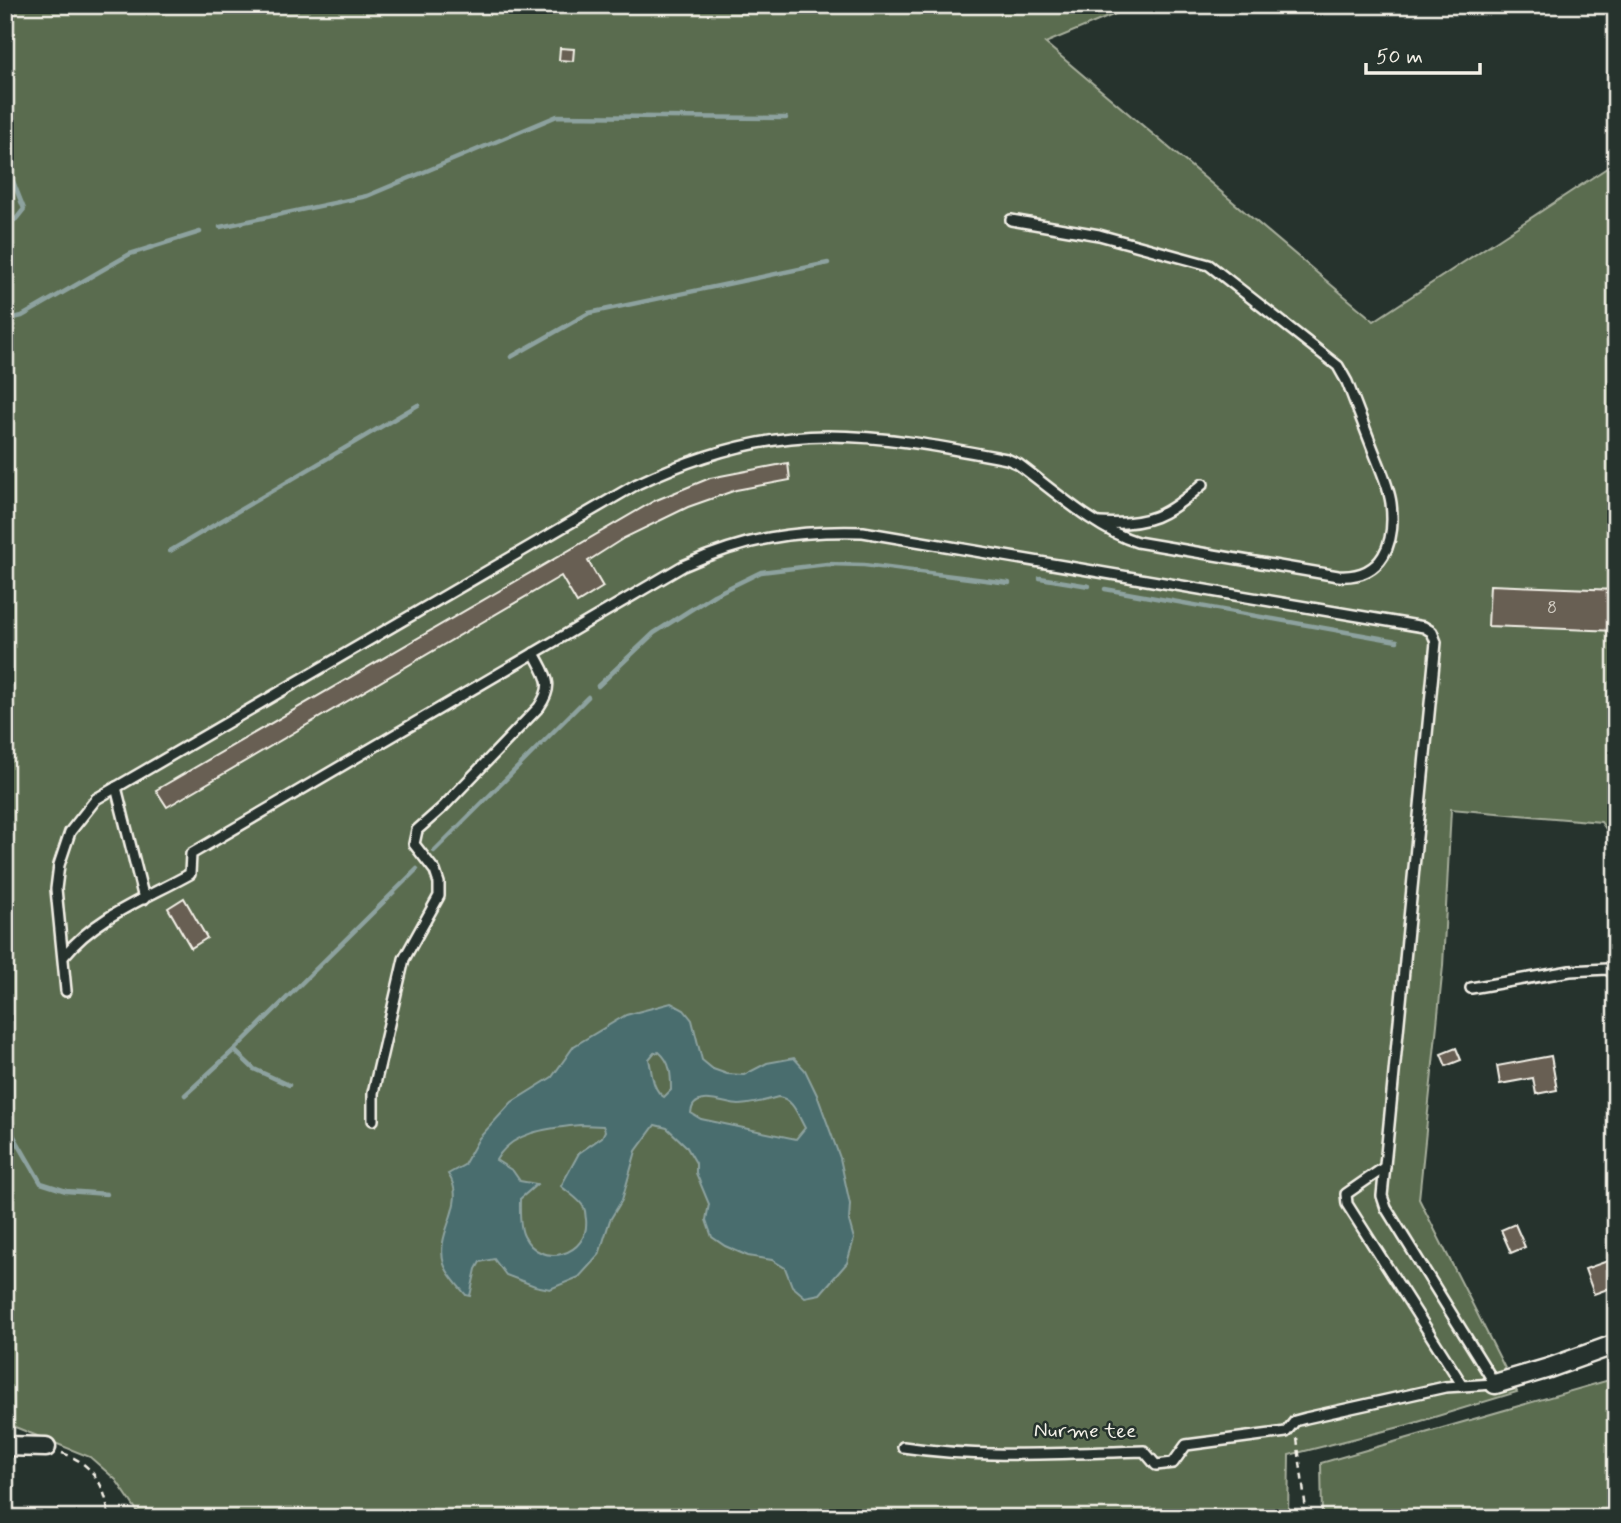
<svg xmlns="http://www.w3.org/2000/svg" width="1621" height="1523" font-family="Mynerve,sans-serif">
<rect width="100%" height="100%" fill="#26332d"/>
<filter id="ink" filterUnits="userSpaceOnUse"><feTurbulence type="fractalNoise" baseFrequency=".0143" numOctaves="2"/><feDisplacementMap in="SourceGraphic" scale="14" xChannelSelector="R" yChannelSelector="G"/><feConvolveMatrix kernelMatrix="1 2 1 2 8 2 1 2 1" color-interpolation-filters="sRGB"/></filter>
<g filter="url(#ink)">
<g fill="#5a6c4f" stroke="#a7ae9c" stroke-width="2">
<path d="M15 5H1137L1045 43 1374 321 1616 162V843L1601 822 1451 809 1443 966 1419 1199 1517 1392 1408 1425 1289 1455 1288 1518H142L116 1480 90 1457 5 1423V8Z"/>
<path d="M1616 1378V1518H1322L1321 1463Z"/>
</g>
<path fill="#496d6e" stroke="#8da29f" stroke-width="2" fill-rule="evenodd" d="M671 1003 684 1010 692 1020 702 1060 713 1069 727 1074 744 1075 767 1063 794 1058 805 1070 817 1095 840 1158 850 1204 849 1221 854 1239 847 1263 820 1294 805 1297 792 1286 785 1268 772 1260 748 1256 725 1246 712 1237 706 1220 709 1204 696 1173V1163L686 1146 667 1128 655 1125 636 1151 622 1200 610 1220 599 1255 579 1277 550 1289 535 1286 506 1275 494 1259 480 1262 476 1269 470 1296 466 1295C459 1287 447 1274 444 1264 434 1231 469 1205 448 1174L464 1165 479 1138 512 1102 552 1077 574 1046 626 1015ZM659 1052C671 1062 671 1075 671 1090L664 1097C652 1090 652 1072 649 1059L654 1053ZM778 1097C793 1098 798 1116 805 1128L796 1139 701 1119 691 1113C693 1089 726 1105 739 1105 753 1104 765 1101 778 1097ZM580 1125 603 1126 605 1131 602 1137 579 1153 561 1186C567 1192 581 1200 584 1208 586 1212 585 1216 586 1219 590 1256 540 1269 524 1236 519 1227 520 1209 520 1199L537 1184 520 1181 513 1171 496 1160C512 1131 550 1128 580 1125Z"/>
<g fill="none" stroke-linecap="round" stroke-linejoin="round">
<g stroke="#8da29f" stroke-width="4.5">
<path d="M5 161 24 209 16 219 5 225"/>
<path d="M220 227 367 196 557 116 786 118"/>
<path d="M5 320 22 316 130 254 200 232"/>
<path d="M511 357 589 313 828 263"/>
<path d="M170 551 418 405"/>
<path d="M1040 578 1089 586"/>
<path d="M1105 589 1397 641"/>
<path d="M598 686 654 633 714 595 761 572 827 564 864 565 1009 583"/>
<path d="M434 851 588 697"/>
<path d="M234 1050 254 1069 289 1085"/>
<path d="M185 1095 234 1050 417 869"/>
<path d="M5 1121 41 1183 66 1191 107 1194"/>
</g>
</g>
<g fill="#685f52" stroke="#f4f1e8" stroke-width="2">
<path d="M560 48 574 49 573 61 559 60Z"/>
<path d="M788 463 790 480 736 490 688 507 624 538 588 561 603 587 577 603 561 576 167 807 156 790 654 501 710 478Z"/>
<path d="M1490 585 1616 590V631L1488 626Z"/>
<path d="M184 898 207 938 191 948 168 908Z"/>
<path d="M1456 1048 1461 1060 1446 1066 1441 1054Z"/>
<path d="M1551 1056 1557 1090 1536 1094 1533 1078 1500 1084 1497 1066Z"/>
<path d="M1515 1224 1525 1247 1511 1253 1501 1230Z"/>
<path d="M1616 1258V1286L1594 1294 1585 1269Z"/>
</g>
<g fill="none" stroke-linecap="round" stroke-linejoin="round">
<defs>
<g id="lane">
<path d="M1099 523C1148 526 1167 516 1203 484"/>
<path d="M116 787 144 899"/>
<path d="M64 956C95 917 147 898 190 874L191 854 683 566C745 538 795 530 863 532L1424 627 1432 632 1436 642 1382 1196 1386 1208 1495 1384 1445 1387 1306 1418 1295 1421 1286 1432 1186 1445 1173 1463 1156 1465 1144 1451C1064 1453 983 1459 903 1447"/>
<path d="M1471 988 1570 971 1607 969 1616 975"/>
<path d="M66 991 56 889 59 865 70 832 96 799 637 484C696 456 763 436 828 436 888 436 948 448 1007 459L1018 464C1052 489 1097 530 1137 542L1338 576C1383 579 1396 543 1391 503 1389 488 1382 472 1376 457 1366 432 1357 407 1347 382L1338 366 1209 265 1099 235 1011 220"/>
<path d="M373 1120V1093L404 959 439 896V883L435 871 414 844 417 830 443 807 539 707C555 684 546 676 534 653"/>
<path d="M1385 1167 1346 1194 1347 1204 1463 1386"/>
</g>
<g id="street">
<path d="M1495 1384 1549 1368 1616 1344"/>
<path d="M5 1446 46 1447"/>
</g>
</defs>
<use href="#lane" stroke="#f4f1e8" stroke-width="14"/>
<use href="#street" stroke="#f4f1e8" stroke-width="23"/>
<g stroke="#f4f1e8" stroke-width="2.5" stroke-dasharray="7 5" stroke-linecap="butt">
<path d="M1297 1438 1307 1518"/>
<path d="M62 1453C91 1462 108 1487 108 1518"/>
</g>
<use href="#lane" stroke="#26332d" stroke-width="9"/>
<use href="#street" stroke="#26332d" stroke-width="18"/>
</g>
</g>
<g text-anchor="middle" dominant-baseline="central" stroke-width="5" stroke-linejoin="round" paint-order="stroke">
<g font-size="18" fill="#d1ccc2">
<text x="1552" y="608">8</text>
</g>
<g font-size="21" fill="#f4f1e8" stroke="#26332d">
<text x="1085" y="1431">Nurme tee</text>
</g>
</g>
<rect width="1621" height="1523" fill="none" stroke="#26332d" stroke-width="28"/>
<rect x="14" y="14" width="1593" height="1495" fill="none" stroke="#f4f1e8" stroke-width="2.5" filter="url(#ink)"/>
<path d="M1366 63v10h114v-10" fill="none" stroke="#f4f1e8" stroke-width="3.5"/>
<text x="1376" y="63" font-size="21" fill="#f4f1e8" stroke="#26332d" stroke-width="5" paint-order="stroke">50 m</text>
</svg>
